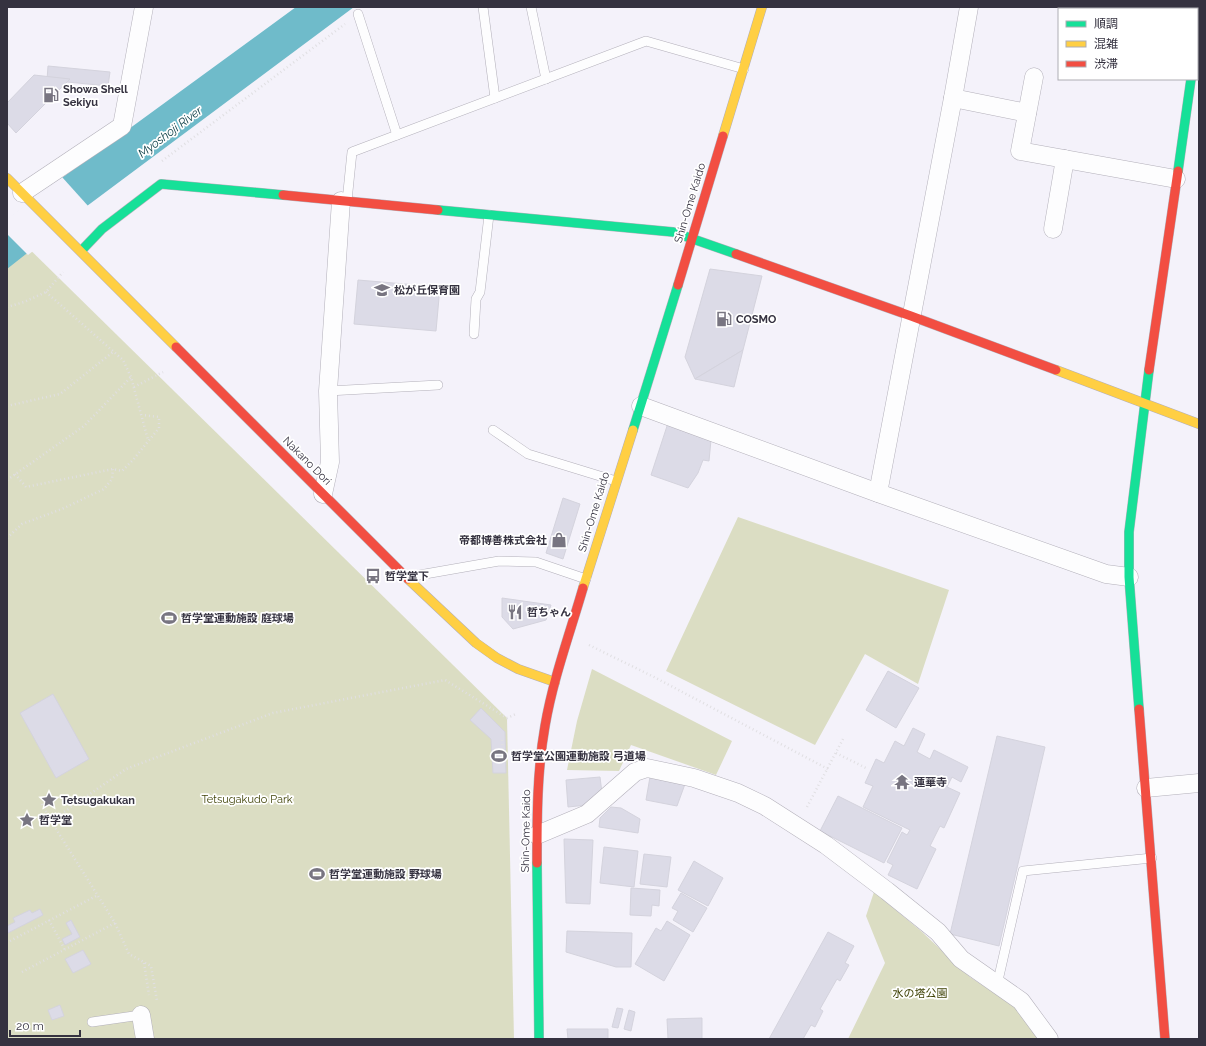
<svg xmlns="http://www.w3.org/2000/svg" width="1206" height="1046" font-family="Raleway,'Noto Sans JP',sans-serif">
<rect width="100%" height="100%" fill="#f4f2fa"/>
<g fill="#dbddc3">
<path d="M7 227 507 718 514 1039H7Z"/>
<path d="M738 517 949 590 918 684 865 654 815 745 666 671Z"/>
<path d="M592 669 732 741 716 775 631 745 619 771 567 770 577 721Z"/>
<path d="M874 892 921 931 970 977 1020 1010 1040 1039H848L885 963 866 916Z"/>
</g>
<path fill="#6fbbca" d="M296 7H354L87 206 7 269V220L63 177Z"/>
<path fill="#f4f2fa" d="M62 177 89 207 28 255 7 234V219Z"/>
<g fill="#dcdbe7" stroke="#d4d3dd">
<path d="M48 66 110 72 108 86 47 80Z"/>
<path d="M34 75 70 79 16 133 7 123V103Z"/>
<path d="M710 269 762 276 743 350 695 379 685 357Z"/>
<path d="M358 280 440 287 436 331 354 324Z"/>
<path d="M743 350 734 387 695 379Z"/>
<path d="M668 423 711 440 709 461 703 460 698 473 688 488 651 475Z"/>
<path d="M563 498 580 504 563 559 546 553Z"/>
<path d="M502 598 551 605 546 620 513 629 502 617Z"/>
<path d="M888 671 919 688 896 728 866 710Z"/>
<path d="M53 694 89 759 56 778 20 713Z"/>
<path d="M481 708 505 732 506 773H493L491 739 470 720Z"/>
<path d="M913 728 925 734 917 752 930 759 934 750 968 767 961 782 952 777 947 787 960 793 944 828 940 826 930 846 936 849 917 889 888 875 893 865 887 862 902 832 907 835 910 830 863 807 873 786 865 783 876 759 884 763 895 741 904 746Z"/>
<path d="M997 736 1045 747 999 946 950 934Z"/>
<path d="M600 777 602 793 587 805 568 807 566 780Z"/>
<path d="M650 777 685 784 677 806 646 800Z"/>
<path d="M838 796 902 828 884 863 820 831Z"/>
<path d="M611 807 621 808 640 819 638 833 599 827 600 818Z"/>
<path d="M564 839 593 840 590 904 566 903Z"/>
<path d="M604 847 638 851 634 887 600 883Z"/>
<path d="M644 854 671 857 667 887 640 884Z"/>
<path d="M694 861 723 878 708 906 678 890Z"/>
<path d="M631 888 660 890 659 906 652 905 651 916 630 915Z"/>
<path d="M681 893 707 908 693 932 673 920 678 911 672 908Z"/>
<path d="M40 909 43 915 8 933 7 926 15 922 13 918 30 910 32 913Z"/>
<path d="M71 920 80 937 65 945 62 939 72 934 66 923Z"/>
<path d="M667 921 690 935 664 981 635 964 656 928 661 931Z"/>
<path d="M567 931 632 933 631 967H616L566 952Z"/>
<path d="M828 932 854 946 845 963 849 965 840 981 837 979 820 1009 823 1011 815 1027 811 1025 803 1039H769Z"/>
<path d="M83 950 91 964 73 973 65 959Z"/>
<path d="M60 1005 64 1016 52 1020 48 1010Z"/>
<path d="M617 1008 623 1009 618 1028 612 1027Z"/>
<path d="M629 1010 635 1012 631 1031 624 1029Z"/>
<path d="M702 1018V1039H668L667 1019Z"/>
<path d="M567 1029H608V1039H568Z"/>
</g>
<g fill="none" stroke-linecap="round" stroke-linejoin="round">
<defs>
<g id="lane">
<path d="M483 7 495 98"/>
<path d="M531 7 546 79"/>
<path d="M358 14 397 135"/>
<path d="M347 201 352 152 646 41 744 69"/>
<path d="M474 334 476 299 480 292 489 215"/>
<path d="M328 391 438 385"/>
<path d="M493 430 528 454 616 481"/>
<path d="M408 577 499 561 536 562 586 579"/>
<path d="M997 985 1023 871 1152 858"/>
<path d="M92 1022 141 1015"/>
</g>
<g id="street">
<path d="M1034 77 1020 151 1176 179"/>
<path d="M953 98 1027 113"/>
<path d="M22 193 122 126 144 7"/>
<path d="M1053 229 1065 159"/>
<path d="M641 406 878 493 1106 574 1129 577"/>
<path d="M878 493 953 98 969 7"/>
<path d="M323 494 330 462 328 391 341 201"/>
<path d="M1146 788 1199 783"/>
<path d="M537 835 587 814 635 772 647 768 694 778 738 793 765 806 826 845 887 891 938 932 961 959 1021 1001 1049 1039"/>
<path d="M141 1015 145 1039"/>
</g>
<g id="fast">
<path d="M1178 171 1191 79"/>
<path d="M438 210 673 232 736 254"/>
<path d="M81 251 102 229 161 184 283 195"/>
<path d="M633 430 678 285"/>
<path d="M1139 709 1129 577V532L1149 370"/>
<path d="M537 863 539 1039"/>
</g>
<g id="slow">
<path d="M1197 35 1199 22"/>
<path d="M723 136 762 7"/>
<path d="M7 178 176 347"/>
<path d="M1056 370 1199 424"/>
<path d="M408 579 476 643 497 658 518 669 555 682"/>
<path d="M583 588 633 430"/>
</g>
<g id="jam">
<path d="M283 195 438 210"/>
<path d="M736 254 911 316 1056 370"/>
<path d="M678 285 723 136"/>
<path d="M176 347 408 579"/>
<path d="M1149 370 1178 171"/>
<path d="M1139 709 1165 1039"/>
<path d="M537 863C537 817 537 771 545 726 553 679 570 633 583 588"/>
</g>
</defs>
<use href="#lane" stroke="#b3b0ba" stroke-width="10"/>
<use href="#street" stroke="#b3b0ba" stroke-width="19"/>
<use href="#fast" stroke="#b3b0ba" stroke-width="10"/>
<use href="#slow" stroke="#b3b0ba" stroke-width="10"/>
<use href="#jam" stroke="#b3b0ba" stroke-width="10"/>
<g stroke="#e0dfe2" stroke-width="2.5" stroke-dasharray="1 3" stroke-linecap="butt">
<path d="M162 161 345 24"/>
<path d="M46 292 123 360 131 377 148 440"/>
<path d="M7 307 24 302 46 292 63 272"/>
<path d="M134 387 163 372"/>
<path d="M7 406 60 394 113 352"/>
<path d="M15 474 26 487 113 469 122 471 133 460 159 428V417L142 415"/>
<path d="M7 480 84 426 131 377"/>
<path d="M7 538 22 524 62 509 104 489 112 479 113 469"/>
<path d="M589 645 654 677 828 769"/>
<path d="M502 740 503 763"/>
<path d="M836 753 866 768"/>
<path d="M42 804 51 821 115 923 129 954 151 966 157 1001"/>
<path d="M807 807 843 739"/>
<path d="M51 821 126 769 273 713 445 680 507 718 516 714"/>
<path d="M49 920 65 950"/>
<path d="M10 941 98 895"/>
<path d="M144 963 149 995"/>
<path d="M22 972 115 923"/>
</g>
<use href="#lane" stroke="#fdfdfe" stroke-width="9"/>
<use href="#street" stroke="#fdfdfe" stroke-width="18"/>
<use href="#fast" stroke="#16e098" stroke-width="9"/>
<use href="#slow" stroke="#ffcf43" stroke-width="9"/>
<use href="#jam" stroke="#f24e42" stroke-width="9"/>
</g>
<defs>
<symbol id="fuel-bare" viewBox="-9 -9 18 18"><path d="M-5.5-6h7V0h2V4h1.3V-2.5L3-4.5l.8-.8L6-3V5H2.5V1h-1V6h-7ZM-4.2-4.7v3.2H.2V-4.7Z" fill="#787581" stroke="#fff" stroke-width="2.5" paint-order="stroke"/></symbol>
<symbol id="school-bare" viewBox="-9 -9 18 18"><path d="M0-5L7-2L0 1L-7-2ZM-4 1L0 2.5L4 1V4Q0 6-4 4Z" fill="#787581" stroke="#fff" stroke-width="2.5" paint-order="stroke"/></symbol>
<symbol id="shop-bare" viewBox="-9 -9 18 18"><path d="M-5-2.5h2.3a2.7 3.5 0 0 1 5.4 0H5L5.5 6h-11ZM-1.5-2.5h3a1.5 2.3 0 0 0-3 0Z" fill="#787581" stroke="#fff" stroke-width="2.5" paint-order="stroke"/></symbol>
<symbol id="bus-bare" viewBox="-9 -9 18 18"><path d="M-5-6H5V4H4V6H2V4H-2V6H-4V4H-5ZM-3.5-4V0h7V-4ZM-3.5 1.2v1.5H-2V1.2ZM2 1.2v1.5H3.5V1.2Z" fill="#787581" stroke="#fff" stroke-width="2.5" paint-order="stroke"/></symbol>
<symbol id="restaurant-bare" viewBox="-9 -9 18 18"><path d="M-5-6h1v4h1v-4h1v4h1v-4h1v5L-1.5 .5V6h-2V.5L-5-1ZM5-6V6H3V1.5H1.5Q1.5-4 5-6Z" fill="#787581" stroke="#fff" stroke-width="2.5" paint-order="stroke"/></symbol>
<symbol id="stadium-bare" viewBox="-9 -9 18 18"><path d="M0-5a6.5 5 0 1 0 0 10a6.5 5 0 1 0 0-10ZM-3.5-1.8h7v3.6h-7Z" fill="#787581" stroke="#fff" stroke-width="2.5" paint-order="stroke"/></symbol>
<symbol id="temple-bare" viewBox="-9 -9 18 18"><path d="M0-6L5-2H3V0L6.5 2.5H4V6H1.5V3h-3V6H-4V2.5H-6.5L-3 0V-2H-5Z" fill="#787581" stroke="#fff" stroke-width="2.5" paint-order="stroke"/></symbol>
<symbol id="sight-bare" viewBox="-9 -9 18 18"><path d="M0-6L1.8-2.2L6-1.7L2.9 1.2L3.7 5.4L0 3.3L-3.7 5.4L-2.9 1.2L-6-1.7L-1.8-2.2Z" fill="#787581" stroke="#fff" stroke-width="2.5" paint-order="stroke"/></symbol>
</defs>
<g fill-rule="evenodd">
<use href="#fuel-bare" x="40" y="84" width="22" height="22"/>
<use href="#school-bare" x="371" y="279" width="22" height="22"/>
<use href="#fuel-bare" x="713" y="308" width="22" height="22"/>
<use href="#shop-bare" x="548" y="529" width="22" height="22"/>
<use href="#bus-bare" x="362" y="565" width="22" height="22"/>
<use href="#restaurant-bare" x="504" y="601" width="22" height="22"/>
<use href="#stadium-bare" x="158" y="607" width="22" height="22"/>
<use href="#stadium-bare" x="488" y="745" width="22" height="22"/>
<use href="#temple-bare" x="891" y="771" width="22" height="22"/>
<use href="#sight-bare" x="38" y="789" width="22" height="22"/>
<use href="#sight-bare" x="16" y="809" width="22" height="22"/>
<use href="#stadium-bare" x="306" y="863" width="22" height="22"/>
</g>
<g text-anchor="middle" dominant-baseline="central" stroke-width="3.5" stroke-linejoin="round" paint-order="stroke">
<g font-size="11" font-weight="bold" fill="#353240" stroke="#fff" text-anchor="start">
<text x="63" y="89">Showa Shell<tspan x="63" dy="13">Sekiyu</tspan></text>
<text x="394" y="290">松が丘保育園</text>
<text x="736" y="319">COSMO</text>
<text x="547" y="540" text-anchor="end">帝都博善株式会社</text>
<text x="385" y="576">哲学堂下</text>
<text x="527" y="612">哲ちゃん</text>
<text x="181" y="618">哲学堂運動施設 庭球場</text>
<text x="511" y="756">哲学堂公園運動施設 弓道場</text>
<text x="914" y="782">蓮華寺</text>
<text x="61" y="800">Tetsugakukan</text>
<text x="39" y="820">哲学堂</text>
<text x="329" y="874">哲学堂運動施設 野球場</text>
</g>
<g font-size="11" fill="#353240" stroke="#fff">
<text transform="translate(690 203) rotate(-73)">Shin-Ome Kaido</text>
<text transform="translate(307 461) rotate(45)">Nakano Dori</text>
<text transform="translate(594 512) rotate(-73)">Shin-Ome Kaido</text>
<text transform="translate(526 831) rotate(-89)">Shin-Ome Kaido</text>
</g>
<g font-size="11" fill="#3f4205" stroke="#fff">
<text x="247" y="799">Tetsugakudo Park</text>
<text x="920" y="993">水の塔公園</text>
</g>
<g font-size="12" font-style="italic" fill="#083b43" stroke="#fff">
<text transform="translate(170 132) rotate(-37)">Myoshoji River</text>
</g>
</g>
<rect width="1206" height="1046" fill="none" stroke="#353240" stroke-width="16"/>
<rect x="1058" y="8" width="140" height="72" fill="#ffffff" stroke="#aeadb3"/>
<rect x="1066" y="21" width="20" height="6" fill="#16e098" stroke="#aeadb3"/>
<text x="1094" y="28" font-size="12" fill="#353240">順調</text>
<rect x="1066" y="41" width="20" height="6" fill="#ffcf43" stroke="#aeadb3"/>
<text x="1094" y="48" font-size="12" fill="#353240">混雑</text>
<rect x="1066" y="61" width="20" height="6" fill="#f24e42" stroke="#aeadb3"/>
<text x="1094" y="68" font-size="12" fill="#353240">渋滞</text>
<path d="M10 1030v6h70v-6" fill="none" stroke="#353240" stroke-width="2"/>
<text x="16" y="1030" font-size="12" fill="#353240" stroke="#ffffff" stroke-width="3" paint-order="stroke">20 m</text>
</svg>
